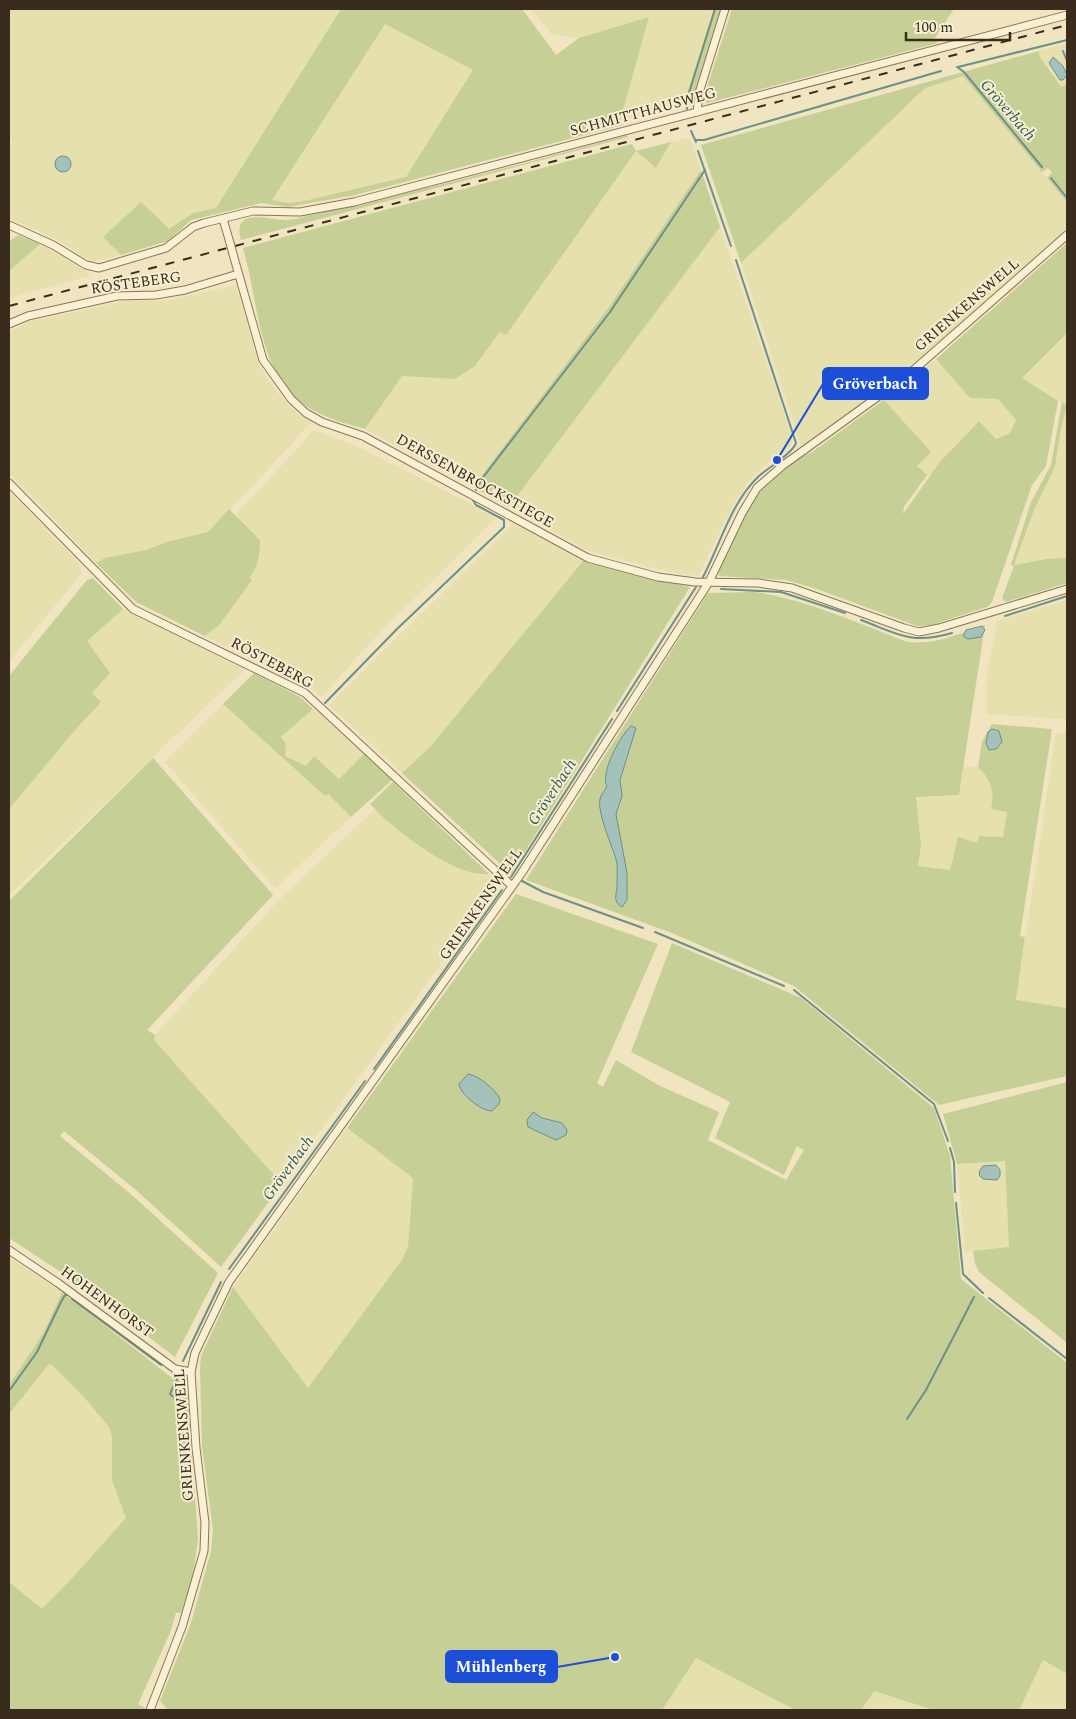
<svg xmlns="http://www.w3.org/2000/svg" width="1076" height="1719" font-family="Spectral,serif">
<rect width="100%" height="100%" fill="#f0e4c1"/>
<g fill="#e6dfae">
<path d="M9 9H337L340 10 216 208 193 213 169 229 103 237 121 255 92 262 56 239 9 218V147L13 142 9 139Z"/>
<path d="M532 9H714L686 102 620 121 649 17 579 38 552 34Z"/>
<path d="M385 24 473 70 406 178 304 201 288 203 271 200Z"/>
<path d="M1067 44V84L1061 88 1039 56V51Z"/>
<path d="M963 76 1067 202V231L926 356 802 448 741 263 925 87Z"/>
<path d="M690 138 701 170 609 307 473 487 365 429 402 376 455 379 475 366 501 332 506 335 636 151 656 168 671 142Z"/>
<path d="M720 227 793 439 790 447 766 464 750 480 736 500 698 576 673 573 588 551 509 507Z"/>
<path d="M40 244 92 275 9 298V271Z"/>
<path d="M236 285 258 363 269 382 283 399 299 415 312 422 209 532 167 542 146 550 105 558 96 563 9 473V332L28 322 126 301 170 300Z"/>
<path d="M1067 333V404L1058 401 1021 378Z"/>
<path d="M936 359 970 398 998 399 1016 420 1010 433 996 439 979 421 953 447 930 477 917 466 931 452 884 400Z"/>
<path d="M1067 405V558L1047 559 1014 566 1034 510 1055 467 1061 428Z"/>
<path d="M314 430 356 446 469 503 496 519 386 626 321 697 310 687 205 636 220 624 252 580 249 578 260 540 236 515Z"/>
<path d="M9 491 81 566V574L9 661Z"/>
<path d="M513 523 583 561 431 746 402 773 329 705Z"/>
<path d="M1067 600V719L986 714V680L997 621Z"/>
<path d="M123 609 245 669 9 895V809L76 729 101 702 92 693 110 672 87 641Z"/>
<path d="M223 704 325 796 328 794 351 817 275 888 165 762Z"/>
<path d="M313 709 318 713 321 711 359 746 358 748 364 754 339 779 314 756 306 766 285 755 286 749 281 738Z"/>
<path d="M1056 733H1067V1008L1016 1001Z"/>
<path d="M964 767H978L988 777 993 788V801L1007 812 1003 837 979 836 977 843 952 856 950 870 918 866 921 845 916 797 959 795Z"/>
<path d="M375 809 425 851 445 863 480 875 489 874 499 883 282 1184 154 1040 155 1035 277 902Z"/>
<path d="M347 1128 413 1178 408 1247 404 1258 308 1389 233 1287Z"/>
<path d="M1005 1161 1009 1248 965 1252 957 1164Z"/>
<path d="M9 1257 62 1292 44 1332 9 1385Z"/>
<path d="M49 1364 71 1383 109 1427 112 1437V1480L126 1518 74 1576 42 1609 9 1582V1414Z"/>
<path d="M696 1658 795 1710H662Z"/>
<path d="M1043 1660 1067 1674V1710H1019Z"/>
<path d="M873 1690 934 1710H861Z"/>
</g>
<g fill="#c6cf95" fill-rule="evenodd">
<path d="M341 9H522L556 55 579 38 649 17 620 121 622 125 355 195 288 207 261 203 191 220 168 241 121 255 103 237 141 202 169 229 193 213 216 208ZM385 24 473 70 406 177 304 201 288 203 272 200Z"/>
<path d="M714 9H722L693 98 691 99 687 95Z"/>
<path d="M732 9H954L934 39 938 43 707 103 703 100Z"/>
<path d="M1039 51V56L1061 87 1067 84V202L1047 178 1052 173 1048 168 1042 172 963 76 925 88 741 263 701 145Z"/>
<path d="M627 135 628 137 241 240C231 206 269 220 286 220 295 220 306 216 315 214 420 191 524 164 627 135Z"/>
<path d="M671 142 656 168 636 151 506 335 500 332 475 366 455 379 402 376 365 429C352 425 338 422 325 416 255 387 261 308 243 248L632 144 636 151Z"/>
<path d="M701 170 720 227 509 507 473 487 609 307Z"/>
<path d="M18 235 40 244 9 271V242Z"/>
<path d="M1067 243V333L1022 378 1058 401 1046 466 1032 485 992 602 987 607 932 625 917 626 817 589 786 580 719 576 718 570C741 523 758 473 812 452L884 400 931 452 917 466 927 475 904 507 903 514 940 462 979 421 996 439 1010 433 1016 420 998 399 970 398 936 359Z"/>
<path d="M1062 402 1067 405 1061 428 1055 467 1034 510 1014 565 1047 559 1067 558V583L1006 602 1002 598 1014 566 1011 565 1031 502 1051 465Z"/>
<path d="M229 509 260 540C260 554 258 567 249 578L252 580 220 624 205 636 136 602 96 563 105 558 146 550 167 542 208 532Z"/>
<path d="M583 561 690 587 511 874 402 773 431 746Z"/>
<path d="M93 578 123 609 87 641 110 673 92 693 101 702 76 729 9 809V676L87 580Z"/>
<path d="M755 592C808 600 857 623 908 642 935 645 959 634 985 625L959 795 916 797 921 845 918 866 950 870 958 837 977 843 979 836 1003 837 1007 812 991 809C995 790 991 780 978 767L982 742 992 724 1052 729 1020 936 1025 937 1016 1000 1067 1008V1076L939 1105 794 986 672 933 526 880 708 593Z"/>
<path d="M254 673 300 697 313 709 281 737 286 744 285 756 306 766 314 756 339 779 364 754 392 780 351 817 328 794 325 796 223 704Z"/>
<path d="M153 758 273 895 147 1030 155 1035 154 1040 282 1184 221 1267 137 1191 64 1131 60 1136 133 1196 218 1273 175 1357 76 1282 9 1238V901Z"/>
<path d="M393 782 489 874C454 878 393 829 370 804Z"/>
<path d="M516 894 658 944 597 1083 603 1087 616 1060 660 1086 719 1112 708 1140 786 1180 804 1150 797 1146 784 1175 715 1138 730 1102 631 1052 672 943 801 998 934 1108 950 1156 961 1279 1067 1363V1674L1043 1660 1019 1710H934L874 1691 861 1710H795L696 1658 662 1710H168L160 1701 191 1623 211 1551 213 1530 202 1446 200 1369 201 1356 233 1287 308 1388 402 1260 408 1247 413 1178 347 1128Z"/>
<path d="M1067 1082V1343L979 1272 975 1264 973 1251 1009 1247 1005 1161 957 1164 943 1114Z"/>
<path d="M62 1292 172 1378 175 1375 187 1388 198 1539 193 1576 181 1613H176L170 1633 138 1704 145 1708V1710H9V1582L42 1609 74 1576 126 1518 112 1480V1437L109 1427 83 1396 52 1365 49 1364 9 1414V1385L44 1332Z"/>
</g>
<g fill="#a4c2bb" stroke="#6b9189">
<path d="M1053 57 1063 66 1067 75 1063 80H1060L1049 63Z"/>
<circle cx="63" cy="164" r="8"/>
<path d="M982 626 985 630 981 637 968 639 963 636 966 630Z"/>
<path d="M631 726 636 728 620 780 622 796 616 814 627 873V900L622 907C611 901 618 892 617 883 617 876 618 866 616 859 612 846 597 812 600 799 601 794 605 791 607 786 600 773 620 736 631 726Z"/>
<path d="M992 729 999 731 1002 742 996 749 989 750 986 743 988 732Z"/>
<path d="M468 1074C478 1075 496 1090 500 1099L499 1104 492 1111C481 1111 460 1094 459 1084Z"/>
<path d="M533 1112 542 1118 562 1123 567 1130 566 1135 556 1140 528 1127 527 1120Z"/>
<path d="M996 1165 1000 1170V1176L997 1180 983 1179 979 1175 980 1170 983 1166Z"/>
</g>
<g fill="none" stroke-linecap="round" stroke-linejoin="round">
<g stroke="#6b9189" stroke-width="2">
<path d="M1063 51 1067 61"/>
<path d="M957 67 964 72 1042 167"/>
<path d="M958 67 1067 40"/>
<path d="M687 109V99L715 9"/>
<path d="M691 131 696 142"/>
<path d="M696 140H704L941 71"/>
<path d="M698 151 731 246"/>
<path d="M1051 178 1067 198"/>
<path d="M476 490 481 480 610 312 705 170"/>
<path d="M703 577C720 545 731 502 759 476 768 468 793 453 796 443L736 260"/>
<path d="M721 589 781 592 845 613"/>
<path d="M1005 616 1067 596"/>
<path d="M861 620C898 634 911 645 952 633"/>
<path d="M325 703 397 629 504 527V520L476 505 473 500"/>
<path d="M617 711 696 587"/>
<path d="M511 877 612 719"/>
<path d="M522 881 543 892 643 928"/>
<path d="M655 932 784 986"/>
<path d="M794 990 934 1104 948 1141"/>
<path d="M374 1069 502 890"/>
<path d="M950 1148 954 1162 955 1192"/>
<path d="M956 1203 963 1274 983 1293"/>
<path d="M229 1269 365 1081"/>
<path d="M989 1298 1067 1359"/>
<path d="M72 1299 161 1365"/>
<path d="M183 1361 221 1282"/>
<path d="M177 1379 170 1394 187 1408"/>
<path d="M9 1391 37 1352 61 1302 65 1295H67"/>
<path d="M907 1419 926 1390 974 1297"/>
</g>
<defs>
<g id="minor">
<path d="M697 112 699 93 725 9"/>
<path d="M223 219 230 243"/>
<path d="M9 225 53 245 86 265 99 268 166 248 193 227 204 223 253 211 300 212 354 202 1067 15"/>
<path d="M233 254 263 360 291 399 306 413 322 422 363 436 588 558 658 577 695 582 758 583 792 588 904 628 919 632 939 628 1067 589"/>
<path d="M9 324 28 316 117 296 156 295 185 290 238 274"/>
<path d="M9 483 133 609 305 693 512 886"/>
<path d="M9 1250 58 1283 175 1369 191 1372"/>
<path d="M150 1710 182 1627 204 1551 205 1523 196 1448 191 1372 195 1353 229 1282 521 874 709 582 742 513 757 488 782 466 908 375 1067 235"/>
</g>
</defs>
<use href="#minor" stroke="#8b7558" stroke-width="9"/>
<use href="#minor" stroke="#faf1d5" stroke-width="7"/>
<path stroke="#3a2c1d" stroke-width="2" stroke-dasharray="9 9" stroke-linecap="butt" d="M9 306 1067 25"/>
<defs>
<path id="minor-bridge" d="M230 243 233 254"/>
</defs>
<use href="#minor-bridge" stroke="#8b7558" stroke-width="9" stroke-linecap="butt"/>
<use href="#minor-bridge" stroke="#faf1d5" stroke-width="7"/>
</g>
<g text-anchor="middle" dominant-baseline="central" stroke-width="4" stroke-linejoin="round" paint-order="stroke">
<g font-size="15" fill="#3a2c1d" stroke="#f7eed1">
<text transform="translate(643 112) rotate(-15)">SCHMITTHAUSWEG</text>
<text transform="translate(136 283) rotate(-8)">RÖSTEBERG</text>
<text transform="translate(967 305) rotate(-41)">GRIENKENSWELL</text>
<text transform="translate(475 481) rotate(29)">DERSSENBROCKSTIEGE</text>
<text transform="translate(272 663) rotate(28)">RÖSTEBERG</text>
<text transform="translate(481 904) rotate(-55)">GRIENKENSWELL</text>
<text transform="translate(107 1302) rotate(36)">HOHENHORST</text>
<text transform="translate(184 1435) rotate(-94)">GRIENKENSWELL</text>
</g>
<g font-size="16" font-style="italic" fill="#2b5a59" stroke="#f7eed1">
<text transform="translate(1008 110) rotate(49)">Gröverbach</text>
<text transform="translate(552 792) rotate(-57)">Gröverbach</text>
<text transform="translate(288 1168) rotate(-54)">Gröverbach</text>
</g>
</g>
<path fill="none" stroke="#1d4ed8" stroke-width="2" d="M777 460L823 384M615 1657L557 1667"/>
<g fill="#1d4ed8" stroke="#f7eed1" stroke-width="2">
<circle cx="777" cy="460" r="5"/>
<circle cx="615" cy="1657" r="5"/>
</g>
<g fill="#1d4ed8" stroke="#1d4ed8" stroke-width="2">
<rect x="823" y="368" width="105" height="31" rx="5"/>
<rect x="446" y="1651" width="111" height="31" rx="5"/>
</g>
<g font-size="16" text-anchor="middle" font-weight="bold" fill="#fff">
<text x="875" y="389">Gröverbach</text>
<text x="501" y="1672">Mühlenberg</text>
</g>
<rect width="1076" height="1719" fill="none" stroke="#3a2c1d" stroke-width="20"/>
<path d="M906 32v8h104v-8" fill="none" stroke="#3a2c1d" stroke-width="2.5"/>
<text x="914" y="32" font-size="15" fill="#3a2c1d" stroke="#f7eed1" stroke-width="4" paint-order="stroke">100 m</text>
</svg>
